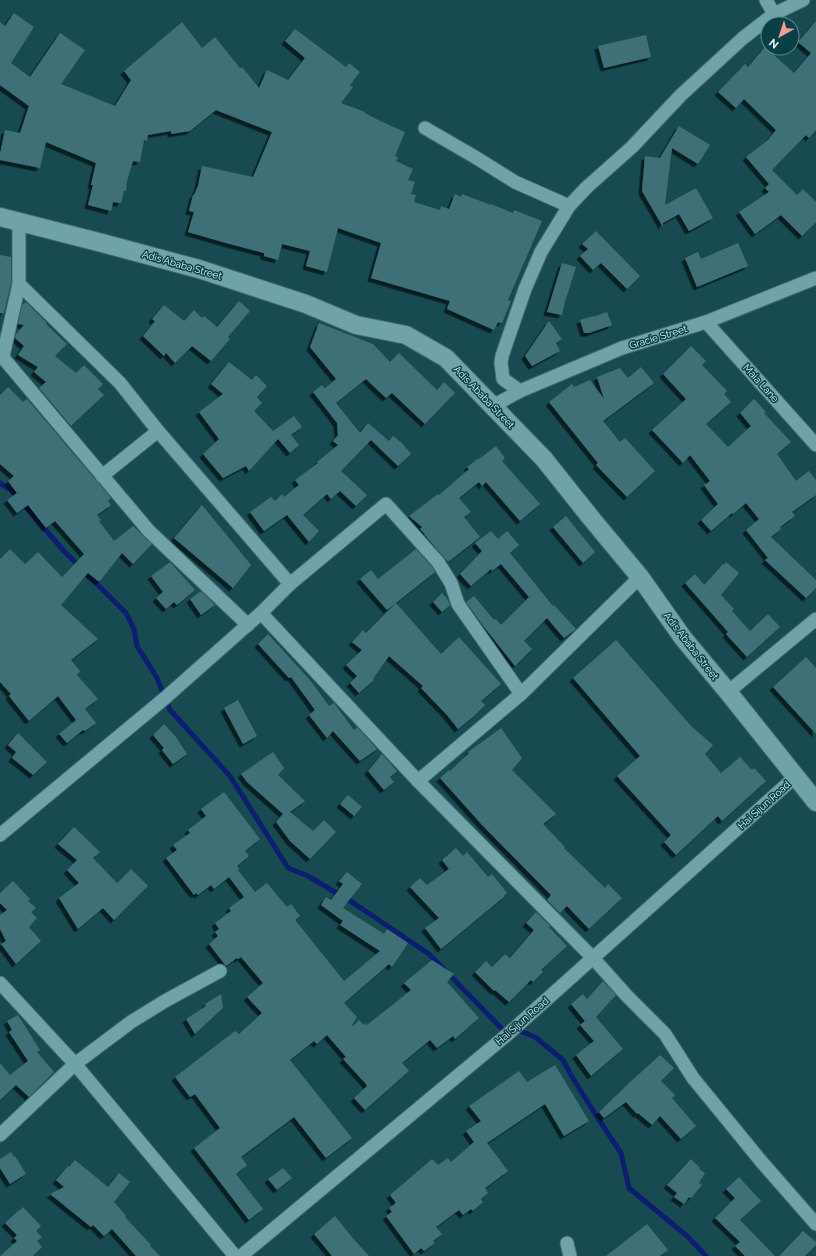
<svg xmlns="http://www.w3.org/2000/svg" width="816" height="1256" font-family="Raleway,sans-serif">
<defs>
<filter id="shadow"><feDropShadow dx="-3.5" dy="3.5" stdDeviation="0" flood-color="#0009"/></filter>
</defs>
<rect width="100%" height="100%" fill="#174a51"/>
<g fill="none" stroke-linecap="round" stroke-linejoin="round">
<g stroke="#0d1d6f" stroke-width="5">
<path d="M0 483 12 491 64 551 126 613 134 629 137 646 157 678 170 710 230 776 288 868 308 876 355 904 429 954 507 1034"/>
<path d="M515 1032 520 1031 535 1037 563 1060 571 1075 597 1117 621 1153 629 1188 687 1236 706 1256"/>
</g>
</g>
<g fill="#3f7077" filter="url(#shadow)">
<path d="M14 13 34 27 11 63 30 77 60 33 85 50 61 84 115 106 131 80 124 71 182 22 202 48 215 37 240 68 242 67 259 88 267 70 288 80 305 58 285 41 295 29 346 67 349 63 360 72 350 85 353 87 341 103 365 112V113L380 121 405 132 395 156 398 157 396 161 413 169 408 180 415 182 411 194 416 195 414 202 440 210 441 206 449 209 455 194 461 197 462 194 491 205V204L513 213 514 210 542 221 508 300 511 301 502 323 498 322 494 330 447 309 450 301 371 278 381 243 338 228 327 272 306 266 310 251 282 244 278 260 264 256V253L226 243 188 232 194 212 189 211 193 195H194L198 186 202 166 253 177 272 132 216 110 190 131 171 134V131L148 135 147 141 144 140 140 162 133 161 127 181 126 191H124L121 203 113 202 111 211 88 205 93 185H91L96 163 46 142 40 168 0 160V154L5 130 20 133 29 106 0 85V22L5 26Z"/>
<path d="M816 21V130L809 138 806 135 772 170 797 195 803 189 816 202V222L802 236 781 215 755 234 739 212 769 192 765 188 769 184 746 157 768 140 776 130 744 99 736 108 718 92 745 64 748 67 765 47 794 73 811 53 798 42Z"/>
<path d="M646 35 651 57 604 68 598 46Z"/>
<path d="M679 126 710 145 698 164 672 148 665 205 696 188 713 218 689 231 679 214 663 223V227L642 191 645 156 660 158Z"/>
<path d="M596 231 640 276 627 289 601 263 593 270 580 256 588 249 582 244Z"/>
<path d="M738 243 748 266 697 287 685 258 698 252 701 259Z"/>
<path d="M0 255 11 257V283L4 313H0Z"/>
<path d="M562 263 576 267 565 302 562 315 547 312Z"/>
<path d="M239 301 250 311 228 337 230 339 211 361 192 346 175 363 166 353 164 356 143 336 155 321 152 319 164 305 184 321 194 310 202 318 204 316 217 327Z"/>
<path d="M26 302 47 323 46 324 67 344 55 356 76 373 84 365 103 384 98 389 104 395 71 426 39 388 46 382 34 372 38 367 18 355 24 346 15 338 16 334 24 325 18 324 22 305Z"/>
<path d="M607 312 612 325 589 333H584L580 320 593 316V317Z"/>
<path d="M549 321 562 339 556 343 560 351 532 366 525 356Z"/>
<path d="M319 323 373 344 390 362 399 353 437 390 444 382 455 393 425 424 392 393 386 398 366 379 336 403 360 433 368 423 389 441 393 436 402 443 411 454 398 466 371 440 341 471 367 495 356 506 340 491 331 499 327 494 303 515 319 531 309 542 287 515 264 531 250 512 271 497 275 501 282 494 284 497 299 485 295 480 318 463 317 462 338 445 333 441 338 435 337 423 313 392 322 385 325 388 336 379 310 347Z"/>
<path d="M691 346 706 361 702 365 727 391 724 394 731 402 706 424 728 447 751 426 740 413 754 399 766 412 764 413 791 442 777 454 796 481 809 471 816 480V495L792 512 795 516 780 527 781 529 771 537 816 580V588L806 598 765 560 768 558 746 530 759 519 746 503 733 514 732 513 711 531 701 520 718 504 704 485 710 481 690 455 683 463 652 430 686 399 663 374Z"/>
<path d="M229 362 252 380 256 375 267 386 257 397 262 403 254 411 273 431 294 416 302 427 291 435 299 445 290 453 278 439 249 471 246 466 223 478 203 454 219 439 199 412 223 394 211 384Z"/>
<path d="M641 367 654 383 603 421 620 442 625 438 655 471 627 497 596 465 598 463 549 402 572 384 574 387 590 380 604 399 597 377 620 368 628 378Z"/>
<path d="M8 387 23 402 27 399 111 498 108 501 111 505 97 515 101 520 99 521 114 541 133 526 152 544 133 564 122 553 100 581H98L88 573 61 605 98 639 71 660 80 671 77 675 98 699 85 709 96 723 85 731 83 730 67 743 59 734 76 720 58 696 29 721 9 696 11 694 0 682V559L10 549 25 564 38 552 62 577 84 554 55 521 46 528 28 505 17 513 7 500 17 493 8 481 14 476 0 464V395Z"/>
<path d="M496 446 505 458 502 461 540 504 520 521 486 482 482 486 479 482 459 498 471 512 464 517 480 537 448 562 424 534H425L420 529 422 527 409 516 438 494 439 495 469 469 467 467 479 458V459Z"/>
<path d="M202 505 251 565 233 588 174 538Z"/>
<path d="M566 516 595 552 583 563 553 527Z"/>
<path d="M491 531 498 539 507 531 519 545 510 553 553 606 554 605 576 629 564 638 547 618 524 641 532 649 515 666 484 627 466 602 474 596 494 620 496 619 501 625 529 597 501 564 492 571 491 569 471 586 460 574 482 551 475 543Z"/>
<path d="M416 549 432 567 435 572 387 610 360 579 371 570 378 579Z"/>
<path d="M170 562 195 590 177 605 174 602 166 609 156 598 163 592 151 576Z"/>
<path d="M726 562 739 573 721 595 734 609 732 611 750 631 768 614 780 627 747 657 726 634 728 632 685 583 695 574 704 585 723 564 724 565Z"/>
<path d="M201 591 215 605 201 615 190 599Z"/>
<path d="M442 593 448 600 450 605 442 612 433 602Z"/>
<path d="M396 603 441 654 459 637 501 684 481 701 485 705 473 717 458 729 447 715 421 688 423 686 389 656 373 679 374 680 359 693 350 683 357 676 346 665 362 650 352 642 363 630 366 633Z"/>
<path d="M268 634 310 680 329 706 334 703 354 730 357 727 377 749 360 761 333 731 327 738 309 715 315 710 291 677 289 678 258 644Z"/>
<path d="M616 640 692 727 713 745 705 754 721 773 740 757 752 770 754 768 766 781 722 821 718 816 676 855 664 842 671 835 617 776 640 756 573 678Z"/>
<path d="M806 657 816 668V734L773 687Z"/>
<path d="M238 700 257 736 243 744 224 708Z"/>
<path d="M164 724 176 737 187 754 173 764 162 750 164 748 153 735Z"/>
<path d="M501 728 522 758 512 770 556 814 543 824 565 847 564 848 605 888 608 884 622 898 589 929 567 906 560 913 547 900 551 895 483 826 440 778 449 770 450 771 469 753 468 752Z"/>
<path d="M18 733 47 762 33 775 12 758 16 752 8 745Z"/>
<path d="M273 752 284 768 278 775 305 801 290 812 313 831 324 820 336 832 310 859 290 841 276 822 283 814 247 782 241 774Z"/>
<path d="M382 754 397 771 390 777 394 782 384 790 368 771Z"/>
<path d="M224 792 260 839 245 851 249 856 237 866 239 869 238 870 255 892 267 883 287 907 291 904 300 916 295 920 344 981 380 951 340 925 343 921 321 905 326 897 331 900 343 884 339 881 347 872 362 884 343 908 384 934 387 929 408 943 392 967 389 964 344 1003 357 1017 352 1025 353 1026 359 1020 364 1025 366 1023 367 1025 411 990 404 983 432 960 454 974 447 982 479 1018 455 1039 453 1036 437 1048 430 1040 402 1063 409 1071 365 1110 354 1098 367 1086 366 1084 343 1059 346 1057 327 1035 317 1044 314 1041 290 1060 352 1138 326 1158 294 1117 241 1157 247 1165 236 1174 263 1209 249 1220 194 1148 220 1128 195 1094 190 1097 175 1077 235 1031 239 1034 262 1013 247 997 263 983 241 957 238 959 237 958 226 966 209 944 218 936 215 932 219 929 215 923 231 911 229 908 244 897 229 877 214 889 211 885 198 895 196 893 194 895 166 858 177 850 173 845 190 833 188 830 206 816 201 809Z"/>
<path d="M348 795 362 807 354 816 340 804Z"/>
<path d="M74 827 100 852 93 858 117 883 131 869 148 886 114 920 103 908 78 929 59 898 79 883 67 870 77 860 58 844Z"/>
<path d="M456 848 463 856 467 852 488 877 492 874 507 893 504 895 505 896 441 949 425 928 439 918 410 887 420 878 427 885 449 869 442 860Z"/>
<path d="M13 881 30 899 28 901 36 908 31 912 37 918 29 927 41 941 16 964 1 944 6 941 0 929V915L7 910 0 903V893Z"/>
<path d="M536 912 550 926 549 927 567 946 541 970 543 972 533 982 531 980 509 1002 495 990 494 991 475 972 486 961 492 967 505 954 510 958 534 930 526 923Z"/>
<path d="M603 981 616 995 596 1017 623 1049 591 1076 576 1055 594 1041 580 1025 585 1021 571 1004 583 994 587 999Z"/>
<path d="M221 994 223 1008 195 1034 186 1019 206 1006 205 1004Z"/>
<path d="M18 1015 40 1050 37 1052 54 1072 29 1097 16 1085 0 1100V1063L10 1075 28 1061 9 1032 12 1030 7 1021Z"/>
<path d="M660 1055 674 1068 661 1081 675 1095 672 1098 696 1126 681 1139 660 1116 652 1125 638 1113 637 1114 626 1102 604 1118 599 1112 629 1083Z"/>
<path d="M555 1065 589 1121 564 1136 545 1104 487 1143 508 1171 485 1188 488 1193 481 1199 483 1202 473 1211 471 1209 463 1215 459 1210 436 1227 442 1234 433 1241 435 1243 424 1251 421 1248 414 1254 386 1216 392 1212 389 1208 396 1203 390 1195 432 1159 438 1165 448 1158 451 1162 474 1142 466 1131 481 1121 469 1106 519 1071 527 1082Z"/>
<path d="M11 1152 14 1157 15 1156 26 1174 10 1184 0 1168V1159Z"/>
<path d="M691 1159 700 1168 699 1169 705 1173 699 1183 702 1185 691 1198 689 1197 684 1204 674 1197 677 1193 667 1185Z"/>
<path d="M75 1160 108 1187 119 1173 130 1182 114 1202 126 1216 125 1217 151 1245 150 1246 160 1256H136L112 1229 104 1236 93 1225 91 1227 50 1194 64 1187 56 1180 68 1166 69 1167Z"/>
<path d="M283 1168 292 1178 277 1190 268 1179Z"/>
<path d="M739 1177 761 1201 740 1220 775 1256H745L735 1246 740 1242 715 1218 735 1198 726 1189Z"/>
<path d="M23 1207 41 1226 36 1231 42 1237 37 1241 42 1247 33 1256H0L17 1241 14 1238 17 1235 5 1223 19 1210V1211Z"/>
<path d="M335 1216 351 1236 369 1256H332L314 1234Z"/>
<path d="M647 1224 668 1250 660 1256H606Z"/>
<path d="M803 1231 816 1242V1245L805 1256H779Z"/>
</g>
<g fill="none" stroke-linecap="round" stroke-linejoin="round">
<defs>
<g id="street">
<path d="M766 0 774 14"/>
<path d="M803 0 774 14 743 38 681 95 632 147 587 187 569 206 541 252 525 289 502 356 501 363 503 379 520 391 622 348 706 322 816 278"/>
<path d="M425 128 475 157 515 182 569 206"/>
<path d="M19 222V284L3 356 5 360 149 531 248 625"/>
<path d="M19 284 120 383 158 431 290 584"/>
<path d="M706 322 816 445"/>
<path d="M493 406 520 391"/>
<path d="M102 476 158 431"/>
<path d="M261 613 418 781 593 958 627 996 665 1034 693 1078 760 1160 816 1224"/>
<path d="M728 692 816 619"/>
<path d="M418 781 521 694 640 577"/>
<path d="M0 835 165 698 261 613 290 584 386 504 438 562 451 583 458 604 521 694"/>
<path d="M0 983 75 1064 235 1256"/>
<path d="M0 1135 75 1064 131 1022 165 1001 220 971"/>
<path d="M567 1243 570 1256"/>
<path d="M241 1256 508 1034 795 777"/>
</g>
<path id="secondary" d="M0 217 102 243 199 269 306 304 356 325 406 335 446 358 544 459 591 518 640 577 683 638 728 692 816 802"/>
</defs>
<use href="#street" stroke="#44686d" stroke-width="15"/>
<use href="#secondary" stroke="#44686d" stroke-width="20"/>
<use href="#street" stroke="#70a2a9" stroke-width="13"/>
<use href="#secondary" stroke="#70a2a9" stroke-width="18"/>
</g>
<g text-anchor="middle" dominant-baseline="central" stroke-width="3" stroke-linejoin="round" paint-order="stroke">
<g font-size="10" fill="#e1fbfe" stroke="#093f46">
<text transform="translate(182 265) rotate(16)">Adis Ababa Street</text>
<text transform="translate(658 337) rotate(-17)">Gracie Street</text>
<text transform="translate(761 383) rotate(48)">Maia Lane</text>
<text transform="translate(484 397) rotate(46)">Adis Ababa Street</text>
<text transform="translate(691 646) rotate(52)">Adis Ababa Street</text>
<text transform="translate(764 805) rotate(-42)">Hai Sijun Road</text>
<text transform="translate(522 1021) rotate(-41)">Hai Sijun Road</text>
</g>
</g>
<g transform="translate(780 36) rotate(219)"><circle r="19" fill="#093f46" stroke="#5f8a90"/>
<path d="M0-3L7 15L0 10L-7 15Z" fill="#f59c92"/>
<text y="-6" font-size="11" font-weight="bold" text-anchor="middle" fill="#e1fbfe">N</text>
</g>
</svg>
